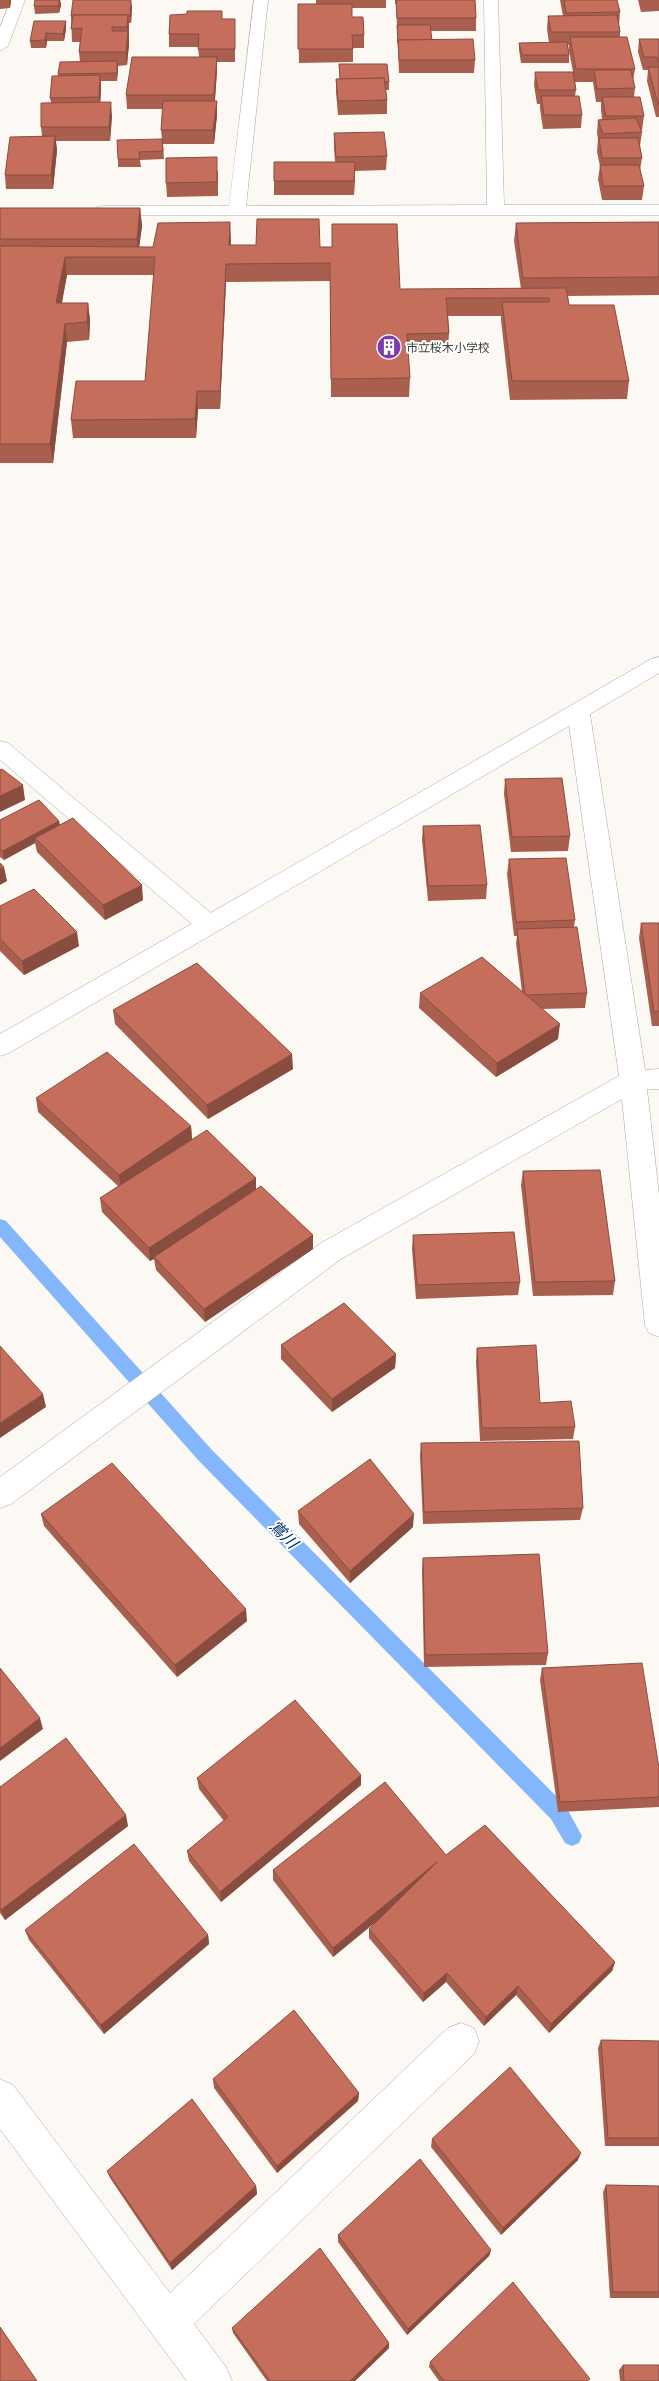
<svg xmlns="http://www.w3.org/2000/svg" width="659" height="2381" font-family="'IBM Plex Sans','Noto Sans JP',sans-serif">
<rect width="100%" height="100%" fill="#fcf9f4"/>
<g fill="none" stroke-linecap="round" stroke-linejoin="round">
<path fill="#84b6fb" fill-rule="evenodd" d="M0 1219 6 1221 212 1450 565 1805 582 1836 579 1843 572 1846 565 1843 551 1819 200 1462 0 1237Z"/>
<defs>
<g id="minor">
<path d="M11 0H25L8 46 0 51V27Z"/>
<path d="M254 0H268L246 206 487 205 484 0H498L504 205H659V215H97L94 211 97 207 103 206H229Z"/>
<path d="M659 657V673L590 714 645 1070 659 1069V1089H647L659 1195V1337L649 1333 645 1325 622 1099 341 1259 11 1504 0 1508V1477L321 1243 619 1076 567 711 570 706 651 659Z"/>
<path d="M0 741 8 743 217 918 220 924 217 930 208 933 199 930 0 760Z"/>
<path d="M461 2023 474 2028 479 2041 474 2054 194 2324 226 2367 232 2381H187L0 2129V2079L13 2085 170 2293 448 2028Z"/>
</g>
<path id="tertiary" d="M578 704 586 706 589 711 586 716 9 1053 0 1056V1034L570 706Z"/>
</defs>
<use href="#minor" stroke="#aba8a4" stroke-width="1"/>
<use href="#tertiary" stroke="#aba8a4" stroke-width="1"/>
<use href="#minor" fill="#fff" fill-rule="evenodd"/>
<use href="#tertiary" fill="#fff" fill-rule="evenodd"/>
</g>
<g fill="#a95f4e">
<path d="M0 0H11L10 8 0 9Z"/>
<path d="M35 0H60L61 5 59 13 35 14 34 6Z"/>
<path d="M316 0H386V8H352V17L364 35V48H353V62L299 63 298 4H316Z"/>
<path d="M395 0H475L476 18V31H431L432 40 475 60 474 73H399L396 4H395Z"/>
<path d="M560 0H617L620 12 619 25 620 32V37L635 69 633 80 635 88 634 97 644 116 642 130H641L642 132 640 146 642 158 640 170 644 186 642 200H602L598 179 600 166 597 152 598 139 597 133 598 120 602 119 601 110V102H596L593 82H575L576 90 575 96 582 115 581 128 543 129 540 109V104H537L534 85 535 72H573L569 51V45H568L569 55V63H521L519 50V43H549L547 29 548 16H563Z"/>
<path d="M638 0H659V11L641 12Z"/>
<path d="M132 6 131 23H129V44L127 65 118 66 117 81H101V89L100 102 112 116 110 141H56L57 150 53 189H6L5 175 42 136 41 127 51 102 50 98 58 76V74L80 62 79 52 80 42H72L71 16Z"/>
<path d="M222 19H235V62H217V71L215 101H217V115L214 144H163L164 159 140 160 141 167H118V159L162 139 161 130 163 109H127L126 95 199 57 198 47H169V34Z"/>
<path d="M66 21V29L64 41H47L46 48H31L30 41Z"/>
<path d="M639 39H659V117H656L647 81 648 70H643L638 52Z"/>
<path d="M339 64 389 82V90H386L387 100V114L338 115 336 92V79H340Z"/>
<path d="M334 133 387 156 386 170 355 171 354 195H274V162H335L334 147Z"/>
<path d="M218 171V196L167 197 166 183Z"/>
<path d="M0 208H140L142 226 139 247H153L230 222V245L320 247 400 289H521L514 241 516 223 659 222V295L568 296 569 305 629 381 627 399 510 400 501 320V316H448L449 333 448 351H408L410 378 409 397H331L330 281 226 282 220 409H198L196 438H73L71 420 145 381 154 275H67L62 303H88L90 321 89 340 67 342 53 463H0Z"/>
<path d="M505 779 570 836 568 851 511 852 504 794Z"/>
<path d="M0 820 59 821 60 825 143 900 105 920 37 852 35 843 4 860 0 857Z"/>
<path d="M423 826 487 885 486 899 428 901 422 840Z"/>
<path d="M509 859 575 920 574 927 587 993 585 1008 541 1009 558 1039 496 1077 419 1008 420 993 522 992 516 943 517 936H514L507 874Z"/>
<path d="M0 906 79 946 24 975 0 951Z"/>
<path d="M641 923H659V1026H652L639 938Z"/>
<path d="M113 1010 293 1069 208 1119 115 1024Z"/>
<path d="M36 1098 191 1126 192 1139 256 1178V1189L313 1235V1249L205 1322 156 1270 154 1259 150 1261 102 1212 100 1198 118 1186 38 1112Z"/>
<path d="M523 1171 615 1281 613 1295 533 1296 521 1185Z"/>
<path d="M413 1235 520 1282 518 1295 416 1299 412 1249Z"/>
<path d="M281 1345 396 1354 395 1368 332 1412 281 1359Z"/>
<path d="M477 1348 540 1403 575 1427 573 1439 480 1441 476 1362Z"/>
<path d="M421 1443 583 1508 580 1520 423 1524 420 1456Z"/>
<path d="M298 1511 413 1527 350 1583 299 1524Z"/>
<path d="M41 1514 247 1621 177 1677 44 1526Z"/>
<path d="M423 1558 548 1653 546 1665 424 1667 422 1570Z"/>
<path d="M542 1668 659 1768V1807L558 1812 540 1680Z"/>
<path d="M361 1775V1785L221 1902 189 1861 187 1851 224 1821 199 1789 197 1778Z"/>
<path d="M0 1787 128 1826 5 1920 0 1913Z"/>
<path d="M446 1855 615 1962 612 1971 549 2033 516 1995 484 2026 446 1982 423 2002 369 1938V1929L377 1921 333 1957 273 1880V1870Z"/>
<path d="M25 1930 208 1935 209 1944 104 2034 29 1940Z"/>
<path d="M601 2040 659 2041V2146H605L598 2048Z"/>
<path d="M213 2079 359 2093 358 2101 277 2173 214 2088Z"/>
<path d="M432 2139 578 2160 501 2235 431 2147Z"/>
<path d="M107 2171 256 2186 257 2194 172 2270 110 2178Z"/>
<path d="M606 2185 659 2186V2298H610L603 2192Z"/>
<path d="M338 2235 491 2250 489 2256 407 2335 338 2242Z"/>
<path d="M232 2328 389 2348 355 2381H267L233 2333Z"/>
<path d="M430 2362 588 2381H439L429 2367Z"/>
<path d="M623 2365 659 2381H620L619 2370Z"/>
</g>
<g fill="#894d40">
<path d="M9 0H11L10 8Z"/>
<path d="M59 0H60L61 5 59 13Z"/>
<path d="M132 0V6L131 23 130 16Z"/>
<path d="M128 15 129 44 127 65 126 52 128 36 127 27Z"/>
<path d="M66 21V29L64 41 63 34Z"/>
<path d="M46 33 47 41 46 48 45 40Z"/>
<path d="M217 57V71L214 109V95Z"/>
<path d="M117 61 118 69 117 81Z"/>
<path d="M100 75 101 89 100 111 99 97Z"/>
<path d="M217 101V115L214 144 213 130Z"/>
<path d="M111 102 112 116 110 141 109 127Z"/>
<path d="M55 136 57 150 53 189 51 175Z"/>
<path d="M355 162V176L354 195V181Z"/>
<path d="M140 208 142 226 138 256 137 239Z"/>
<path d="M230 222 231 240 230 263 229 245Z"/>
<path d="M65 257 67 275 58 321 56 303Z"/>
<path d="M226 264V282L220 409V391Z"/>
<path d="M88 303 90 321 89 340 87 322Z"/>
<path d="M65 324 67 342 53 463 50 444Z"/>
<path d="M197 391 198 409 196 438 195 419Z"/>
<path d="M23 785 25 800 0 812V796Z"/>
<path d="M59 821 60 829 35 838V843L4 860 3 851Z"/>
<path d="M4 867 7 881 0 885V869Z"/>
<path d="M142 885 143 900 105 920 103 905Z"/>
<path d="M77 932 79 946 24 975 22 961Z"/>
<path d="M560 1024 558 1039 496 1077 497 1063Z"/>
<path d="M292 1054 293 1069 208 1119 207 1105Z"/>
<path d="M191 1126 192 1140 121 1189 119 1175Z"/>
<path d="M256 1178V1192L154 1257V1259L150 1261 149 1248Z"/>
<path d="M313 1235V1249L205 1322 204 1309Z"/>
<path d="M396 1354 395 1368 332 1412V1399Z"/>
<path d="M43 1394 46 1407 0 1438V1423Z"/>
<path d="M414 1514 413 1527 350 1583V1571Z"/>
<path d="M246 1609 247 1621 177 1677 175 1665Z"/>
<path d="M40 1718 43 1729 0 1761V1748Z"/>
<path d="M361 1775V1785L221 1902 220 1892Z"/>
<path d="M126 1815 128 1826 5 1920 1 1910Z"/>
<path d="M437 1862 436 1872 333 1957V1948Z"/>
<path d="M208 1935 209 1944 104 2034 101 2025Z"/>
<path d="M615 1962 612 1971 549 2033 551 2024Z"/>
<path d="M447 1973 446 1982 423 2002 424 1993Z"/>
<path d="M518 1986 516 1995 484 2026 486 2017Z"/>
<path d="M359 2093 358 2101 277 2173V2166Z"/>
<path d="M581 2153 578 2160 501 2235 503 2228Z"/>
<path d="M256 2186 257 2194 172 2270 170 2263Z"/>
<path d="M491 2250 489 2256 407 2335 408 2329Z"/>
<path d="M389 2343V2348L355 2381H350Z"/>
</g>
<g fill="#c46e5b" stroke="#894d40">
<path d="M35 0H59V6H34Z"/>
<path d="M73 0H131L130 16H128V15H73V16H71Z"/>
<path d="M396 0H475L476 18H397Z"/>
<path d="M564 0H617L620 12 566 13Z"/>
<path d="M298 4H352V17H363L364 35H352L353 49H298Z"/>
<path d="M187 11H222V19H235V49H198L199 34H169L170 15 187 14Z"/>
<path d="M73 15H128L127 27H112V31H128L126 52H79L82 28 71 29Z"/>
<path d="M617 15 620 32H551L548 16Z"/>
<path d="M34 21H66L63 34 46 33 45 40 30 41Z"/>
<path d="M397 25H430L432 40H398V43Z"/>
<path d="M570 37H627L635 69H576Z"/>
<path d="M473 39 475 60H399L398 40Z"/>
<path d="M639 39H659V63L657 57H644Z"/>
<path d="M567 42 569 55H522L519 43Z"/>
<path d="M132 57H217L214 95H126Z"/>
<path d="M117 61V73L58 74 60 62Z"/>
<path d="M339 64H387L389 82H385L384 78 340 79Z"/>
<path d="M648 67H659V104H658Z"/>
<path d="M594 70H631L635 88 597 89Z"/>
<path d="M535 72H573L576 90H538Z"/>
<path d="M100 75 99 97 50 98 52 76Z"/>
<path d="M384 78 387 100 338 101 336 79Z"/>
<path d="M541 96H579L582 115H544Z"/>
<path d="M602 97H640L644 116H606Z"/>
<path d="M163 101H217L213 130H161Z"/>
<path d="M111 102 109 127H41V103Z"/>
<path d="M636 118 642 132 603 134 598 120Z"/>
<path d="M384 132 387 156 336 157 334 133Z"/>
<path d="M55 136 51 175H5L10 137Z"/>
<path d="M599 138H638L642 158H602Z"/>
<path d="M162 139 163 151 139 152 140 159H118L117 140Z"/>
<path d="M217 157V182L166 183V158Z"/>
<path d="M274 162H355L354 181H274Z"/>
<path d="M600 165H639L644 186H603Z"/>
<path d="M0 208H140L137 239H0Z"/>
<path d="M257 219H319L320 247H332V224H397L400 289 566 288 569 305H614L629 381H512L502 302H549V298H446L449 333 407 334 410 378 331 379 330 263 226 264 220 391H197L195 419 71 420 76 381H145L155 257H65L56 303H88L87 322 65 324 50 444H0V246L153 247 158 223 230 222 229 245H256Z"/>
<path d="M659 222V277L523 278 516 223Z"/>
<path d="M2 769 23 785 0 796V770Z"/>
<path d="M562 778 570 836 512 837 505 779Z"/>
<path d="M39 800 59 821 3 851 0 849V820Z"/>
<path d="M73 818 142 885 103 905 35 838Z"/>
<path d="M480 825 487 885 428 886 423 826Z"/>
<path d="M566 858 575 920 516 922 509 859Z"/>
<path d="M0 863 4 867 0 869Z"/>
<path d="M34 889 77 932 22 961 0 939V906Z"/>
<path d="M641 923H659V1011L654 1012Z"/>
<path d="M577 927 587 993 525 995 517 929Z"/>
<path d="M482 957 560 1024 497 1063 420 993Z"/>
<path d="M197 963 292 1054 207 1105 113 1010Z"/>
<path d="M107 1052 191 1126 119 1175 36 1098Z"/>
<path d="M207 1130 256 1178 149 1248 100 1198Z"/>
<path d="M600 1170 615 1281 535 1282 523 1171Z"/>
<path d="M261 1186 313 1235 204 1309 154 1257Z"/>
<path d="M514 1232 520 1282 417 1285 413 1235Z"/>
<path d="M344 1303 396 1354 332 1399 281 1345Z"/>
<path d="M536 1345 540 1403 571 1401 575 1427 482 1428 477 1348Z"/>
<path d="M0 1346 43 1394 0 1423Z"/>
<path d="M579 1441 583 1508 424 1512 421 1443Z"/>
<path d="M370 1459 414 1514 350 1571 298 1511Z"/>
<path d="M112 1463 246 1609 175 1665 41 1514Z"/>
<path d="M539 1554 548 1653 425 1655 423 1558Z"/>
<path d="M642 1663 659 1768V1797L560 1802 542 1668Z"/>
<path d="M0 1668 40 1718 0 1748Z"/>
<path d="M295 1700 361 1775 220 1892 187 1851 228 1817 197 1778Z"/>
<path d="M66 1738 126 1815 1 1910 0 1908V1787Z"/>
<path d="M385 1782 446 1855 485 1825 615 1962 551 2024 518 1986 486 2017 447 1973 424 1993 369 1929 437 1862 333 1948 273 1870Z"/>
<path d="M134 1844 208 1935 101 2025 25 1930Z"/>
<path d="M294 2010 359 2093 277 2166 213 2079Z"/>
<path d="M601 2040 659 2041V2138H608Z"/>
<path d="M510 2067 581 2153 503 2228 432 2139Z"/>
<path d="M192 2099 256 2186 170 2263 107 2171Z"/>
<path d="M420 2159 491 2250 408 2329 338 2235Z"/>
<path d="M606 2185 659 2186V2292H613Z"/>
<path d="M320 2248 389 2343 350 2381H270L232 2328Z"/>
<path d="M513 2282 590 2379 587 2381H444L430 2362Z"/>
<path d="M0 2327 37 2381H0Z"/>
<path d="M623 2365H659V2381H624Z"/>
</g>
<defs>
<symbol id="building-disc" viewBox="-11 -11 22 22"><circle r="9.5" fill="#7d3bb0" stroke="#fff"/><path d="M-4-6H4V6H1V3H-1V6H-4ZM-2.5-4.3h1.7v1.8h-1.7ZM.8-4.3h1.7v1.8H.8ZM-2.5-1h1.7V.8h-1.7ZM.8-1h1.7V.8H.8Z" fill="#fff"/></symbol>
</defs>
<g fill-rule="evenodd">
<use href="#building-disc" x="375" y="333" width="28" height="28"/>
</g>
<g text-anchor="middle" dominant-baseline="central" stroke-width="4" stroke-linejoin="round" paint-order="stroke">
<g font-size="12" fill="#3d3c3a" stroke="#fff" text-anchor="start">
<text x="406" y="347">市立桜木小学校</text>
</g>
<g font-size="16" font-style="italic" fill="#01336f" stroke="#fff">
<text transform="translate(284 1534) rotate(45)">鴬川</text>
</g>
</g>
</svg>
